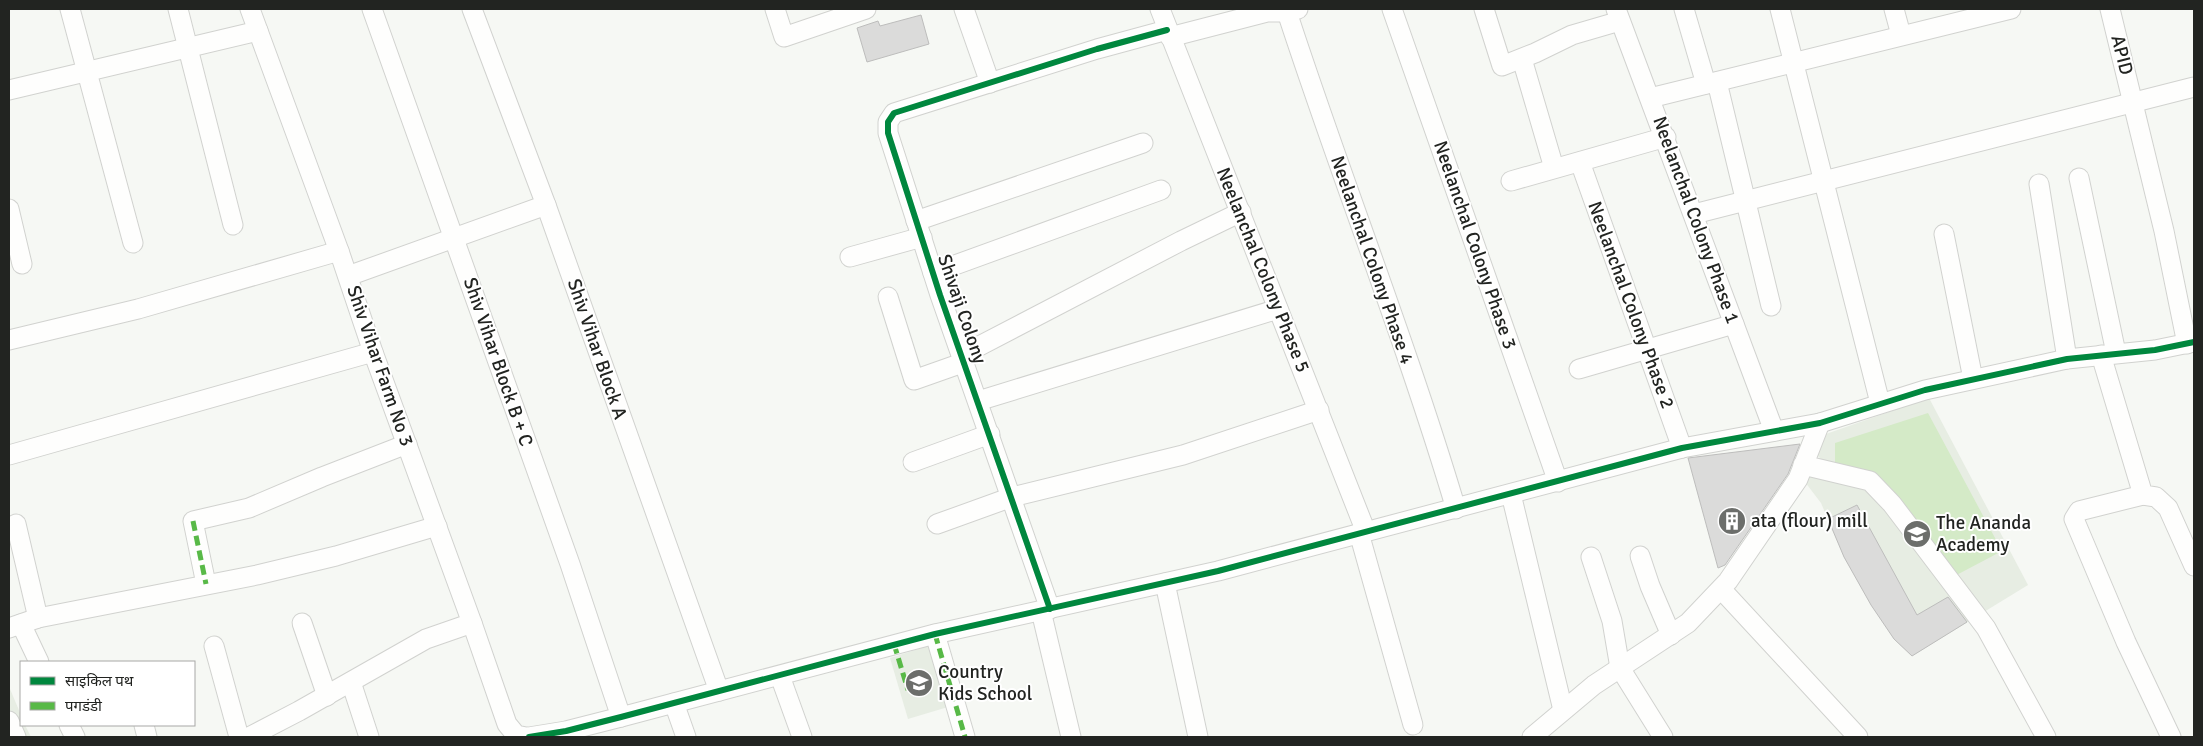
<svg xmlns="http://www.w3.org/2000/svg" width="2203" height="746" font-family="Signika,'Noto Sans Devanagari',sans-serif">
<rect width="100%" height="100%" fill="#f6f8f4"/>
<g fill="#e7ede3">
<path d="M1929 398 2028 585 1912 656 1894 639 1844 557 1821 503 1805 482 1809 474 1818 467 1821 459 1816 454 1823 435Z"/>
<path d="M931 645 948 707 908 719 890 658Z"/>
<path d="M10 689 21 715V725H25L31 737H9Z"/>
</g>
<path fill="#d4eac7" d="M1928 413 2002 551 1949 579 1890 490 1835 463V443Z"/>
<g fill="#dbdbda" stroke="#bdbdbc">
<path d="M921 15 929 44 867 62 857 28 878 21 880 26Z"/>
<path d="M1800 444 1788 474 1725 565 1718 568 1688 458Z"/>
<path d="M1857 505 1917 615 1948 597 1967 622 1912 656 1894 639 1871 605 1844 557 1828 519Z"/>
</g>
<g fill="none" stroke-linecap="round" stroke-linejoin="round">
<defs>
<g id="minor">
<path d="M70 9 133 243"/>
<path d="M178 9 233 225"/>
<path d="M250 9 339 251 373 352 472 623 507 724 516 735 526 737"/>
<path d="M372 9 570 564 621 717"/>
<path d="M472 9 546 205 719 691"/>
<path d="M775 9 784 37 866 9"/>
<path d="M964 9 990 83"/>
<path d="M1160 9 1366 532"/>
<path d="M1392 9 1558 482"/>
<path d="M1484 9 1502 66 1535 53 1572 35 1620 21"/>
<path d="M1616 9 1774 431"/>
<path d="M1684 9 1706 84"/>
<path d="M1780 9 1880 403"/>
<path d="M1894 9 1901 35"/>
<path d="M2110 9 2164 231 2187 344"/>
<path d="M1287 12C1341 178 1406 341 1456 509"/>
<path d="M1170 37 1267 12H1287L1298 9"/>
<path d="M1522 59 1554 168"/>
<path d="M1717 82 1771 306"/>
<path d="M9 90 258 31"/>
<path d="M1650 98 2011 9"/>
<path d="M1580 162 1682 448"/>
<path d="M2079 178 2116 353"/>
<path d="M1511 181 1666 137"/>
<path d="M2039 184 2067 359"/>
<path d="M9 209 22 264"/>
<path d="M1694 214 2194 87"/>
<path d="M916 221 1143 143"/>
<path d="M1944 234 1973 379"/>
<path d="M850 257 922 237"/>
<path d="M933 273 1161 190"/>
<path d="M348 276 546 205"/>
<path d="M888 297 914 380 965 362"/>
<path d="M9 340 138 309 339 251"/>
<path d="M962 355 1181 241 1241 212"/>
<path d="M2101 355 2143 495 2156 497 2168 508 2194 566"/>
<path d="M1579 369 1734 324"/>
<path d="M978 401 1278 309"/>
<path d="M9 455 373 352"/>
<path d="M913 462 990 434"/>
<path d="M1803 465 1870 481 1892 504 1986 628 2046 737"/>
<path d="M1511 494 1563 710"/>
<path d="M2143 495 2079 511 2074 519 2126 642 2171 737"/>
<path d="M16 524 38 618"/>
<path d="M937 524 1012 497 1183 455 1319 410"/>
<path d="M1359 533 1413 725"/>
<path d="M1640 556 1650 586 1671 635"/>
<path d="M1591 557 1612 621 1620 668 1663 737"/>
<path d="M1165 583 1198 737"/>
<path d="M206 584 193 521 249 508 322 477 407 444"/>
<path d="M1721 589 1858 737"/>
<path d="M1050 609 940 295 888 133V122L894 113 1097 49 1167 30"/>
<path d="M1041 611 1071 737"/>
<path d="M302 623 327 696"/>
<path d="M21 624 39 662"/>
<path d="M9 628 38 618 257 575 336 556 437 526"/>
<path d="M935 634 965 737"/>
<path d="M214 646 239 737"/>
<path d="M780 676 802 737"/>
<path d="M351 682 369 737"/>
<path d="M674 703 686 737"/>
<path d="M9 721 16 737"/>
<path d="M69 725 75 737"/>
<path d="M144 725 147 737"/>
<path d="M249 737 299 711 426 639 472 623"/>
<path d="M529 737 566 731 621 717 935 634 1218 571 1682 448 1820 423 1925 390 2067 359 2155 350 2194 342"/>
<path d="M1532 737 1594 685 1688 623 1728 581 1798 479 1820 423"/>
</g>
</defs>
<use href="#minor" stroke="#d1d2cf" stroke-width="21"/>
<use href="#minor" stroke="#fefefd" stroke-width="19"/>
<g stroke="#58b947" stroke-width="5" stroke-dasharray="10 5" stroke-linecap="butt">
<path d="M193 521 206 584"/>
<path d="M935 634 965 737"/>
<path d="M894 644 908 690"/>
</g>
<defs>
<g id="cycleway">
<path d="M1050 609 940 295 888 133V122L894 113 1097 49 1167 30"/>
<path d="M529 737 566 731 621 717 935 634 1218 571 1682 448 1820 423 1925 390 2067 359 2155 350 2194 342"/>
</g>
</defs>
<use href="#cycleway" stroke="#fff" stroke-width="9"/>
<use href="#cycleway" stroke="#00873e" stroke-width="6"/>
</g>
<defs>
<symbol id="building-disc" viewBox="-11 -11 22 22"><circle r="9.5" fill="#6c6e6b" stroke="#fff"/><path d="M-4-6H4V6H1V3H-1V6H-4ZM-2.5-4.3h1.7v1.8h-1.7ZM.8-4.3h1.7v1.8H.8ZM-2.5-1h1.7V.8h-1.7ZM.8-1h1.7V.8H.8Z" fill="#fff"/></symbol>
<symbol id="school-disc" viewBox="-11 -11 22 22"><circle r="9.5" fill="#6c6e6b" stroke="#fff"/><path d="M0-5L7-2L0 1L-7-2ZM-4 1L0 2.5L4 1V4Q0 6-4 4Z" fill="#fff"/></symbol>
</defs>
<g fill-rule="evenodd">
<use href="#building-disc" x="1716" y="505" width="32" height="32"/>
<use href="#school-disc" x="1901" y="518" width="32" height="32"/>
<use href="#school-disc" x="903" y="667" width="32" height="32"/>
</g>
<g text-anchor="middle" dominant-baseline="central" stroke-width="4" stroke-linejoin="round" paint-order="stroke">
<g font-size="19" fill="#222421" stroke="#fff">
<text transform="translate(2122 55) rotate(76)">APID</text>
<text transform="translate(1696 220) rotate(70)">Neelanchal Colony Phase 1</text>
<text transform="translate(1475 245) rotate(71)">Neelanchal Colony Phase 3</text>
<text transform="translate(1372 260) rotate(71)">Neelanchal Colony Phase 4</text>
<text transform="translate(1263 270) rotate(68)">Neelanchal Colony Phase 5</text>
<text transform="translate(1631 305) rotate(70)">Neelanchal Colony Phase 2</text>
<text transform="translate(962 309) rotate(71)">Shivaji Colony</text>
<text transform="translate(597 349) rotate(71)">Shiv Vihar Block A</text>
<text transform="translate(498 362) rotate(71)">Shiv Vihar Block B + C</text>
<text transform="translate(380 366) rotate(71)">Shiv Vihar Farm No 3</text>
</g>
<g font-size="19" fill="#222421" stroke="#fff" text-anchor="start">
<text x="1751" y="521">ata (flour) mill</text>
<text x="1936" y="523">The Ananda<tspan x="1936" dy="22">Academy</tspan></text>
<text x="938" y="672">Country<tspan x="938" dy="22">Kids School</tspan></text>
</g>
</g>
<rect width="2203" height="746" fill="none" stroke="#222421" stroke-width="20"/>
<rect x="20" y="661" width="175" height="65" fill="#ffffff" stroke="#a7a7a6"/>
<rect x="30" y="677" width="25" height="8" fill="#00873e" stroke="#a7a7a6"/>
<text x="65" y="686" font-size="15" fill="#222421">साइकिल पथ</text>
<rect x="30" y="702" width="25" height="8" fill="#58b947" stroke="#a7a7a6"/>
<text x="65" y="711" font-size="15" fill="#222421">पगडंडी</text>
</svg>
